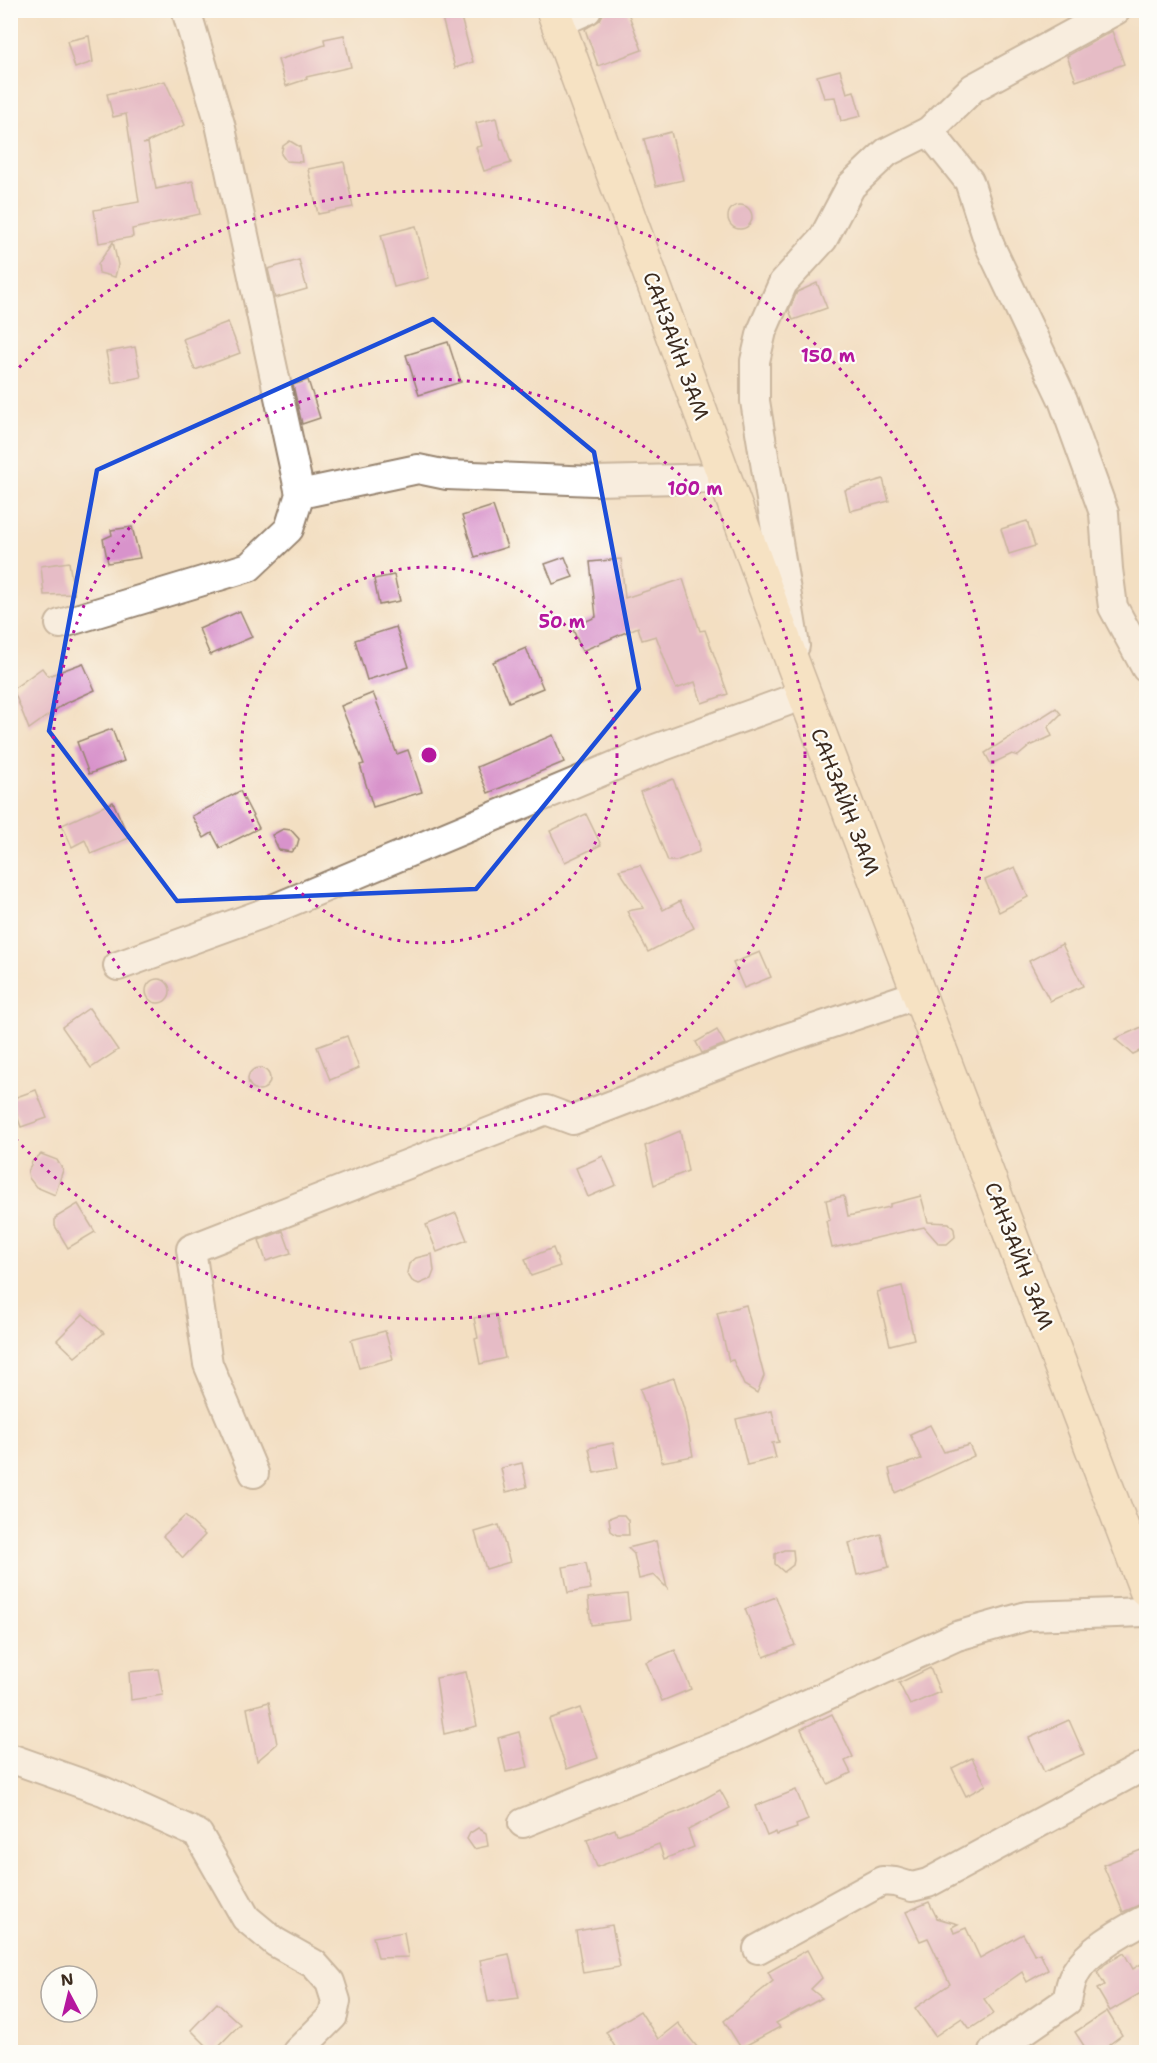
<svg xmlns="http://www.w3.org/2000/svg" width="1157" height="2063" font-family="'Shantell Sans',sans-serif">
<rect width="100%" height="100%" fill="#fdfcf7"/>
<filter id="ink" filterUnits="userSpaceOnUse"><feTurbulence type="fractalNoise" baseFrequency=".0167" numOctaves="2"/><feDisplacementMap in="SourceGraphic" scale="12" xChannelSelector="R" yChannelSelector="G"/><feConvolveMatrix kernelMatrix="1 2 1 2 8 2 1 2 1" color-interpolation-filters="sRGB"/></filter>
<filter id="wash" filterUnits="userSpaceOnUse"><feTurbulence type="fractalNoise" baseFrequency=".008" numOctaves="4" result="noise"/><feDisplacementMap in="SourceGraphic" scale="24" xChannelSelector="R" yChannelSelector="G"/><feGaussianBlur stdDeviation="1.35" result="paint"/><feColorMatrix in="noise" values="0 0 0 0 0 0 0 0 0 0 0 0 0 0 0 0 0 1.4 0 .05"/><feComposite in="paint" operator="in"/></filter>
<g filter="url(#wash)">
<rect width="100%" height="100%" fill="#f3dfc2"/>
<g id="blocks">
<g fill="#d893cb">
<path d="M440 10H459L473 62 455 68Z"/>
<path d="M612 10H627L642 50 598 66 585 29 600 20 603 14Z"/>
<path d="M1112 31 1124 64 1076 81 1067 56Z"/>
<path d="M344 35 351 67 306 77 307 79 286 86 278 60 325 45 324 39Z"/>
<path d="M89 36 93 62 75 68 67 41Z"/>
<path d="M840 70 847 93 854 91 861 116 841 121 835 97 824 98 817 76Z"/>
<path d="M165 81 185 125 143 144 148 143 156 189 193 181 200 214 132 229 133 237 99 243 94 210 139 202 126 114 113 117 107 94Z"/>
<path d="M496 118 501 139H503L511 163 484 171 476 147 482 146 476 123Z"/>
<path d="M671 132 683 180 656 186 644 139Z"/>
<path d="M290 141 300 147 302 162 286 161 281 154 283 146Z"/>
<path d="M344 162 353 207 318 214 308 169Z"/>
<circle cx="740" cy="217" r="12"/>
<path d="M416 226 429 278 394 287 381 235Z"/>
<path d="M113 242 118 265 115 277 99 273 98 264Z"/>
<path d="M299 260 307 289 275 298 268 269Z"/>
<path d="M817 283 827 308 793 320 789 310 797 292Z"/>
<path d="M228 322 240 353 195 370 183 339Z"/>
<path d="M448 342 461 382 419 395 406 355Z"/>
<path d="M135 347 141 377 112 383 106 352Z"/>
<path d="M308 380 320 418 302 424 293 385Z"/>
<path d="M883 479 889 501 850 511 845 490Z"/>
<path d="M493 506 507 547 475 557 462 516Z"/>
<path d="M1027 521 1035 546 1009 554 1001 529Z"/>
<path d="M132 527 140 558 108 563 103 539 112 535 111 530Z"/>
<path d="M565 557 573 577 553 584 545 564Z"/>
<path d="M621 559 625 598 683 579 700 631 705 630 728 694 702 703 695 682 676 689 656 636 642 640 638 627 582 651 572 627 596 617 590 562Z"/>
<path d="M69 562 74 594 44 595 41 566Z"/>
<path d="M394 575 400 601 379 605 374 579Z"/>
<path d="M240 611 252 637 210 655 199 629Z"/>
<path d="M396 627 409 667 367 680 355 640Z"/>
<path d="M526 648 543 688 509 702 493 662Z"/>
<path d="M83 663 95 690 64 704 29 729 13 689 42 668 48 676Z"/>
<path d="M373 693 397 754 408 750 422 792 373 807 360 765 364 764 341 706Z"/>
<path d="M1056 708 1061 714 1048 727 1052 736 1030 746 1018 756 1012 754 991 764 985 753Z"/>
<path d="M112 729 124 761 89 774 77 742Z"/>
<path d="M553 735 564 762 488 793 477 767Z"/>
<path d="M673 779 699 844V852L676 861H668L640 792Z"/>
<path d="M240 791 259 828 220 848 212 833 204 838 192 816Z"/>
<path d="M113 802 129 838 91 854 85 840 72 847 62 825Z"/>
<path d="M586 814 601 845 565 862 550 831Z"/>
<path d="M283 829 291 830 299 839 297 846 291 852 279 850 272 835Z"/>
<path d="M640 865 663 910 680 901 694 928 648 952 627 911 644 908 619 870Z"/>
<path d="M1015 867 1028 897 999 912 985 880Z"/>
<path d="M1062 944 1083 986 1050 1001 1029 961Z"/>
<path d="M760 952 771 977 744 988 733 963Z"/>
<circle cx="158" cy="991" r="12"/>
<path d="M89 1008 118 1050 91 1068 62 1027Z"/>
<path d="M1146 1025V1048L1133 1054 1115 1039Z"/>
<path d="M717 1030 725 1044 702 1053 696 1042Z"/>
<path d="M347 1036 359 1068 330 1080 317 1047Z"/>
<circle cx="259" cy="1079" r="11"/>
<path d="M36 1090 47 1118 21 1127 11 1099Z"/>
<path d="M680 1131 688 1171 654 1185 645 1146Z"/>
<path d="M41 1154 57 1160 63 1170 55 1195 36 1187 29 1178 28 1172 32 1162Z"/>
<path d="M603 1156 616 1185 588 1197 576 1168Z"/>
<path d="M844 1196 848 1216 890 1207V1204L921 1196 928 1222 949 1223 954 1229 955 1237 947 1244H939L924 1227 832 1248 826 1221 830 1220 826 1200Z"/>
<path d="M78 1204 95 1232 68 1248 55 1226V1218Z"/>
<path d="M456 1213 467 1240 437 1252 426 1225Z"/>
<path d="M283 1231 291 1253 266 1261 259 1240Z"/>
<path d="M553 1248 560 1266 531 1276 525 1259Z"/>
<path d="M432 1254 434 1271 431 1279 419 1284 412 1281 407 1273 409 1264 416 1258Z"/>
<path d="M902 1286 914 1339 890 1345 877 1292Z"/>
<path d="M746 1305 764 1376 757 1393 744 1385 733 1360 729 1361 717 1313Z"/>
<path d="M83 1314 104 1333 75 1357 57 1340Z"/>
<path d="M496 1314 505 1358 480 1364 475 1339 478 1338 474 1318Z"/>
<path d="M385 1331 393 1359 359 1368 351 1340Z"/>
<path d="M674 1378 684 1409 693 1456 662 1462 656 1436 640 1389Z"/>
<path d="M772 1411 779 1442 772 1443 776 1458 747 1465 736 1419Z"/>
<path d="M930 1425 944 1452 969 1445 974 1456 895 1493 889 1469 921 1459 910 1434Z"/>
<path d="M613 1443 618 1468 594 1473 589 1448Z"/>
<path d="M522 1463 527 1487 506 1492 501 1468Z"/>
<path d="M617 1515H624L628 1520 629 1535H617L611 1531 609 1518Z"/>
<path d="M185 1516 205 1535 183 1558 163 1536Z"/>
<path d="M499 1525 510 1562 486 1569 475 1532Z"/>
<path d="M881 1534 889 1567 857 1575 849 1543Z"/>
<path d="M656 1541 667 1588 654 1575 639 1579 634 1554 628 1548Z"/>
<path d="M784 1550H793L794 1560 793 1565 784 1572 775 1564V1554Z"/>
<path d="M586 1563 591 1589 568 1593 563 1567Z"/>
<path d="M627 1594 630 1620 591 1625 588 1598Z"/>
<path d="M776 1597 795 1645 764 1657 745 1609Z"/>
<path d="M675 1650 691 1689 662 1701 646 1662Z"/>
<path d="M930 1668 940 1692 910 1705 899 1683Z"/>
<path d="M158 1669 163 1695 131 1700 129 1672Z"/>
<path d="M466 1672 477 1726 444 1734 436 1678Z"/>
<path d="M269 1702 277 1744 257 1761 247 1708Z"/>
<path d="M580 1708 598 1758 567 1769 549 1719Z"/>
<path d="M832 1714 853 1757 845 1761 851 1773 828 1784 801 1729Z"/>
<path d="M1069 1720 1084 1754 1044 1772 1029 1738Z"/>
<path d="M519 1732 528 1767 506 1772 498 1738Z"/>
<path d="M972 1758 986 1785 966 1796 952 1768Z"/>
<path d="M720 1790 730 1808 688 1830 694 1847 664 1859 659 1844 597 1867 587 1840 615 1829 617 1835 688 1808Z"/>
<path d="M796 1790 808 1820 796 1825 797 1828 777 1835 776 1832 767 1836 755 1806Z"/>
<path d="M478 1828 486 1833 488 1846 474 1849 467 1839 470 1833Z"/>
<path d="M1141 1850 1146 1862V1902L1123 1912 1103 1865Z"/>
<path d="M929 1902 937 1918 958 1924 952 1927 954 1933 966 1928 980 1958 1023 1934 1035 1955 1040 1953 1048 1970 1027 1982 1022 1972 984 1999 994 2013 970 2029 962 2018 935 2036 915 2008 950 1984 928 1938 920 1941 906 1912Z"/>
<path d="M612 1925 620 1967 583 1973 576 1931Z"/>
<path d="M404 1932 408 1957 378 1958 373 1937Z"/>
<path d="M807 1950 822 1978 811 1989 822 1998 776 2023 780 2027 741 2048 724 2021 773 1981 768 1972Z"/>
<path d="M1124 1953 1133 1969 1146 1961V1990L1110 2011 1097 1989 1105 1985 1097 1972 1105 1964Z"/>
<path d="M509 1954 519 1998 488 2002 480 1960Z"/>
<path d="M217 2003 240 2024 213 2052 191 2030Z"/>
<path d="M640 2011 658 2039 678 2023 701 2052H618L606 2032Z"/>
<path d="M1107 2011 1122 2035 1099 2052H1088L1075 2032Z"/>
</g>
</g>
</g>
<g filter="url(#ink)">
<use href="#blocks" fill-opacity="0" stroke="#978470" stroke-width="1.5"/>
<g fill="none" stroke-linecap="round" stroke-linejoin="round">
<defs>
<g id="street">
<path d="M558 23 587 10"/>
<path d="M929 131 969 181 990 246 1063 400 1104 513 1108 569 1113 607 1146 668"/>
<path d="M300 494 418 469 447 475 594 481 724 478"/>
<path d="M60 624 249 567 289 529 300 494 220 124 186 10"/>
<path d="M795 646 755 401V361L762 331 783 283 823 239 851 186 887 152 929 131 973 88 1116 10"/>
<path d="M118 966 259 915 655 749 804 695"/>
<path d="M254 1473 208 1364 191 1249 546 1110 573 1120 784 1039 919 994"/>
<path d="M10 1758 103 1791 198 1834 246 1918 275 1942 314 1964 330 1982 336 2001 333 2016 297 2052"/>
<path d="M523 1823 735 1737 957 1636 1027 1616 1146 1612"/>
<path d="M758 1949 882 1881 895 1882 912 1887 928 1883 1146 1765"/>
<path d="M993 2052 1067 2001C1069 1993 1070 1985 1073 1978 1082 1953 1124 1930 1146 1919"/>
</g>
<path id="secondary" d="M553 10 795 669 1146 1590"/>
</defs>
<use href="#street" stroke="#978470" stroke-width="32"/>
<use href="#secondary" stroke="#978470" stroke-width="36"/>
<use href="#street" stroke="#fff" stroke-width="28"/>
<use href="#secondary" stroke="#fbe6c4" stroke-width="33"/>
</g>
</g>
<path d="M0 0H1157V2063H0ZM433 319 594 452 639 689 476 889 177 901 49 731 97 470Z" fill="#f3dfc2" fill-opacity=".55" fill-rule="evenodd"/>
<path fill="none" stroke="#1d4ed8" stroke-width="4.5" stroke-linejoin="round" d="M433 319 594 452 639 689 476 889 177 901 49 731 97 470Z"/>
<g fill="none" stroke="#b5179e" stroke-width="3" stroke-dasharray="3 6">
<circle cx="429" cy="755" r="188"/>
<circle cx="429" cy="755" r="376"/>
<path d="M13 374A564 564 0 1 1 13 1136"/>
</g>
<g text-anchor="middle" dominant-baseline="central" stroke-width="4.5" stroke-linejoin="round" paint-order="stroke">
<g font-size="21" fill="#3b2a1e" stroke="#fdfcf7">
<text transform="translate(676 346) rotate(70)">САНЗАЙН ЗАМ</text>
<text transform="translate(845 802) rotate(69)">САНЗАЙН ЗАМ</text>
<text transform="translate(1019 1256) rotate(69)">САНЗАЙН ЗАМ</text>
</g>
</g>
<circle cx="429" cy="755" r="9" fill="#b5179e" stroke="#fdfcf7" stroke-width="3"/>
<g font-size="18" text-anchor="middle" font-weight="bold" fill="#b5179e" stroke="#fdfcf7" stroke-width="4.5" stroke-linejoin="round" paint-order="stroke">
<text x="828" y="362">150 m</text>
<text x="695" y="495">100 m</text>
<text x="562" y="628">50 m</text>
</g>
<rect width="1157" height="2063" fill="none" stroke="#fdfcf7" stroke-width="36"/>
<g transform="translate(69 1994) rotate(353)"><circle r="28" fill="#fdfcf7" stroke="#afa8a0" stroke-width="1.5"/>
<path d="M0-4.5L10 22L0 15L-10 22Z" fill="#b5179e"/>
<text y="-9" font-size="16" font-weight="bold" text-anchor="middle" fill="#3b2a1e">N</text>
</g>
</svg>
